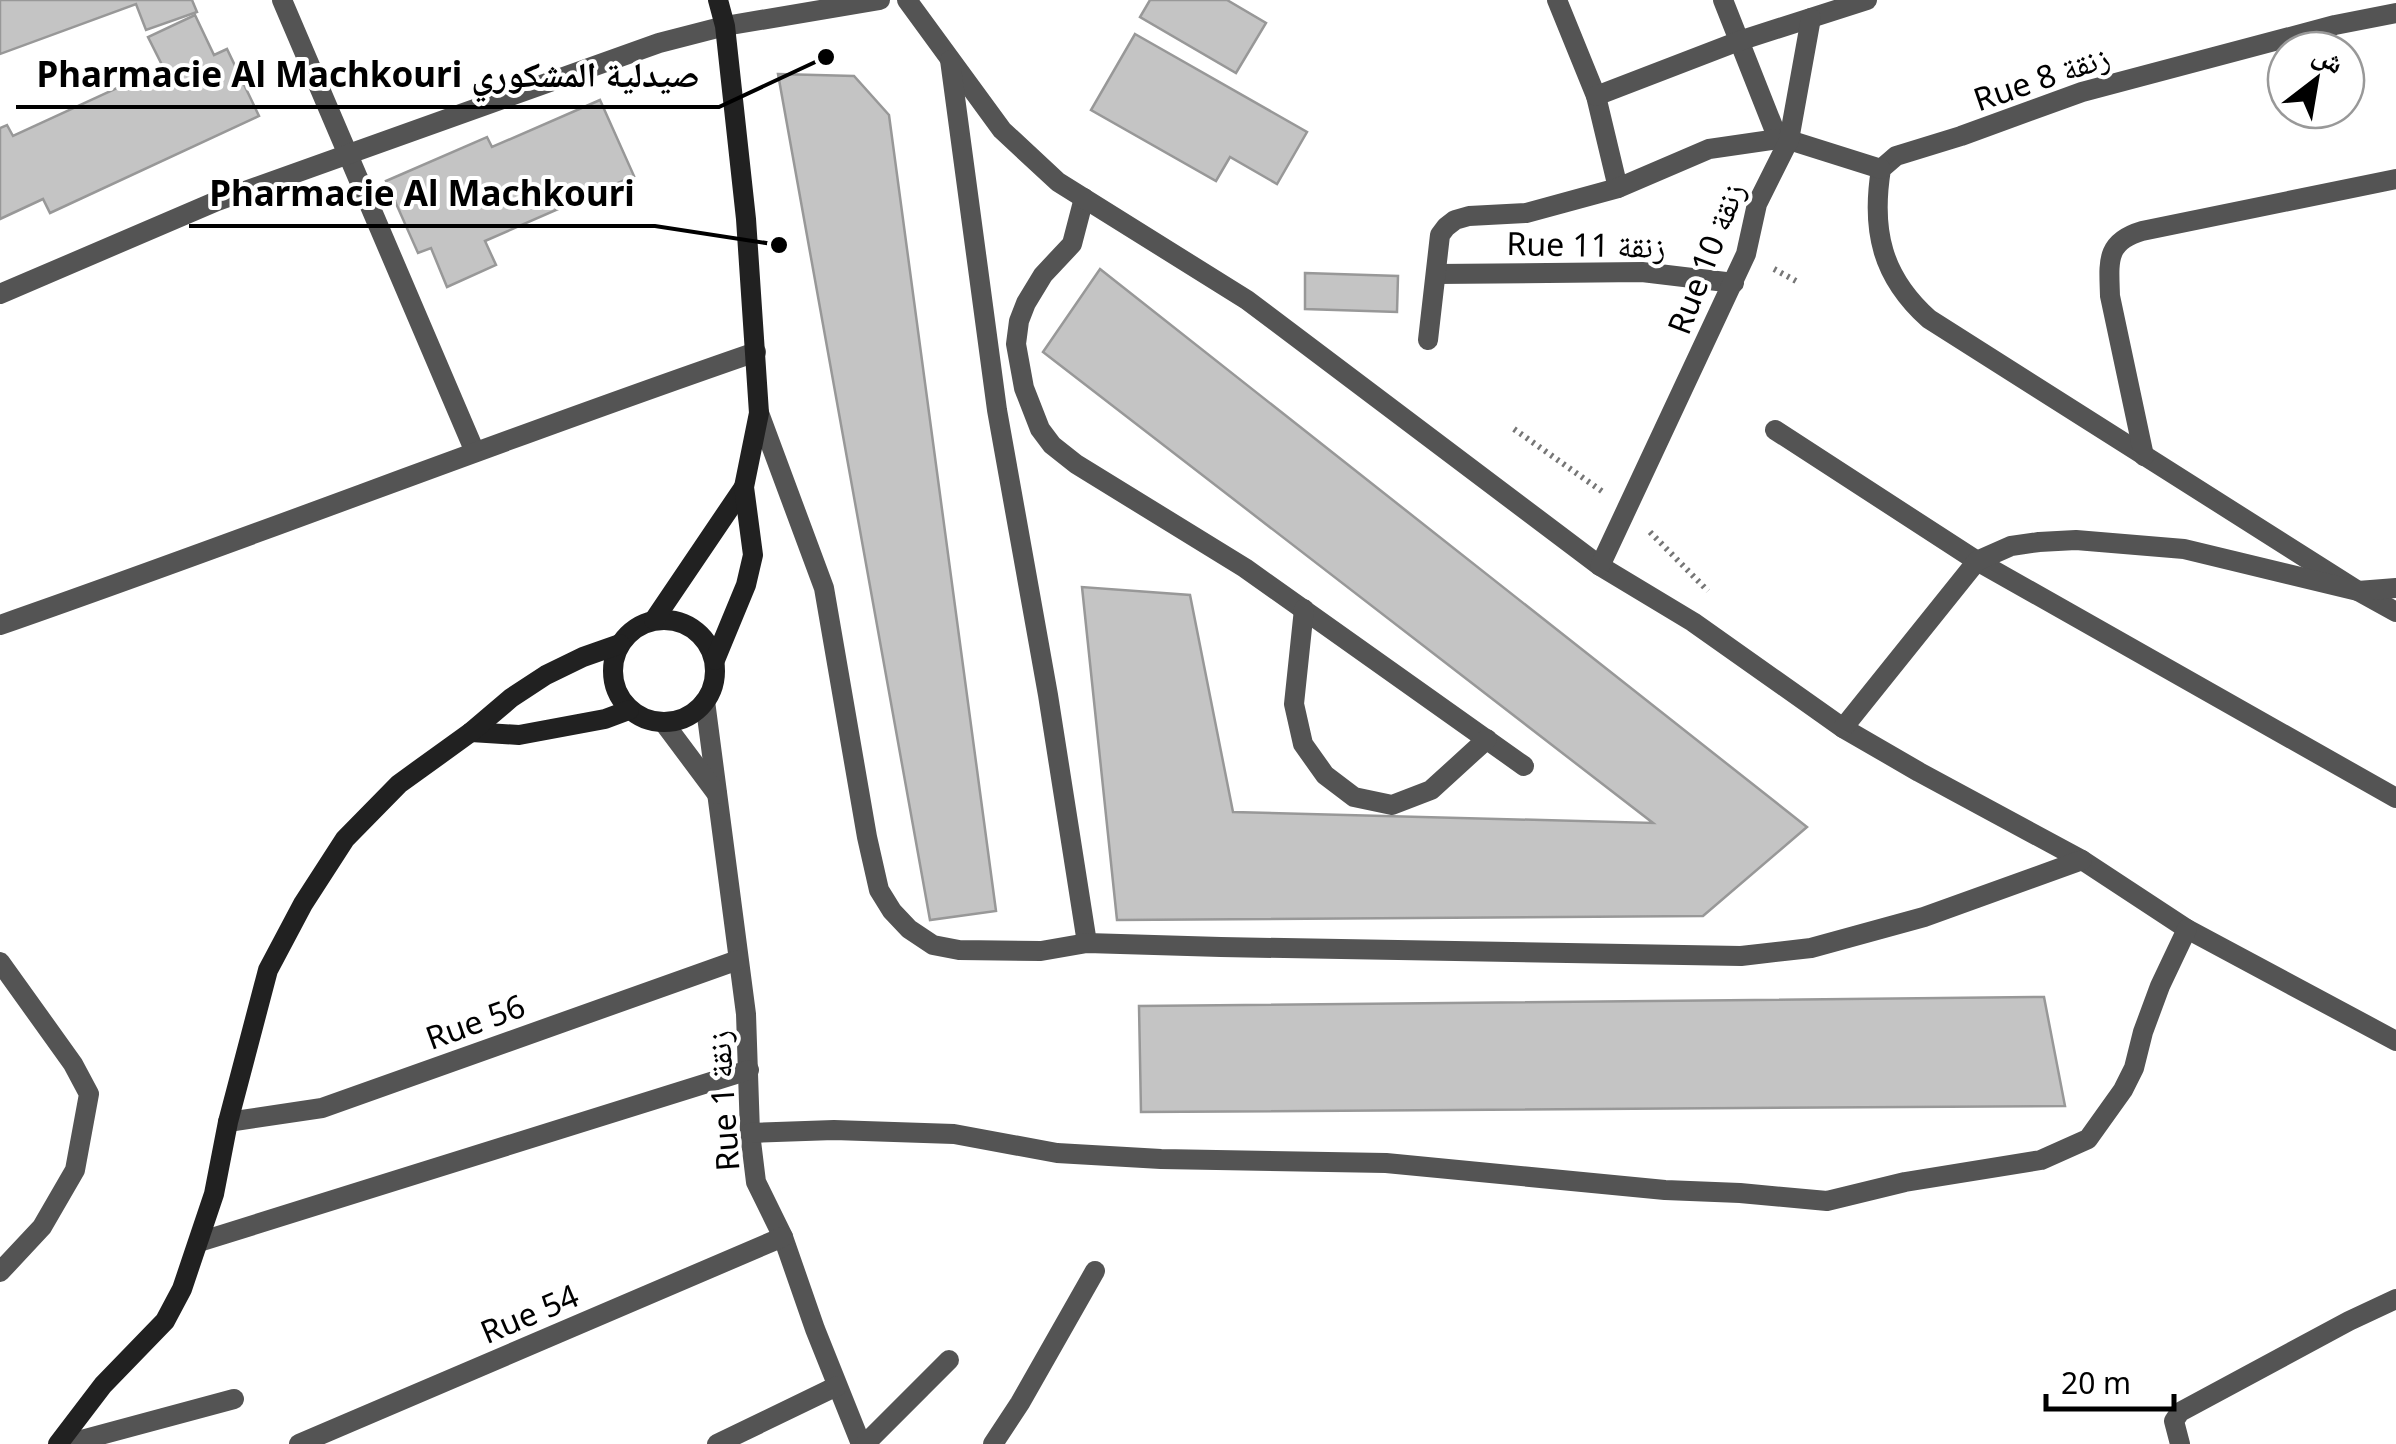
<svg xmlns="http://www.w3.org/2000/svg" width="2396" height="1444" font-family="'Noto Sans','Noto Naskh Arabic',sans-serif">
<rect width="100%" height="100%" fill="#fff"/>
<g fill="#c4c4c4" stroke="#989898" stroke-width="2.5">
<path d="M0 0H192L197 12 146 30 136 4 0 54Z"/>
<path d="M1150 0H1227L1266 23 1236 73 1140 17Z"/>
<path d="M195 15 214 55 227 49 259 116 50 213 43 199 0 219V128L7 125 13 136 163 67 148 37Z"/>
<path d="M1135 34 1307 132 1277 184 1230 157 1216 181 1091 110Z"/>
<path d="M778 74 854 76 889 115 996 911 930 920Z"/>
<path d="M600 100 634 176 485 241 496 265 447 287 431 248 418 253 386 181 487 137 492 147Z"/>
<path d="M1100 269 1807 827 1703 916 1117 920 1082 587 1190 595 1233 812 1653 823 1043 352Z"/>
<path d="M1305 273 1398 276 1397 312 1305 309Z"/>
<path d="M2044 997 2065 1106 1141 1112 1139 1006Z"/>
</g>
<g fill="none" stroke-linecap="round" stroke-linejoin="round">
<g stroke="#767676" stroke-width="6" stroke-dasharray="2.5 5" stroke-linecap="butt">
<path d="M1774 269 1796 281"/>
<path d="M1514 429 1603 492"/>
<path d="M1650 532 1708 591"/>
</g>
<g stroke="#545454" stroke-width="20">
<path d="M1084 198 1072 244 1043 275 1026 303 1019 321 1016 344 1024 388 1040 429 1052 445 1076 464 1245 568 1524 766"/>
<path d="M1304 609 1294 704 1303 744 1325 775 1354 797 1392 805 1431 790 1487 739"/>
<path d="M0 962 73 1064 89 1094 75 1170 42 1227 0 1272"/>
</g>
<g stroke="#545454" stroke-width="20">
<path d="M282 0 475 452"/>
<path d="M907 0 1002 130 1058 182 1247 300 1600 566 1693 622 1843 728 1919 772 2082 860 2187 929 2396 1041"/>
<path d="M1557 0 1596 96 1618 188"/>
<path d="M1723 0 1778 139"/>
<path d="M2396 13 2335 25 2082 92 1961 136 1896 156 1881 169C1871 231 1882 277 1929 319L2358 591 2396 612"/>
<path d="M950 60 997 410 1048 695 1087 943"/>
<path d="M1596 96 1739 41 1867 0"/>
<path d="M1436 274 1642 272 1734 283"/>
<path d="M0 294 217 201 659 43 725 26 880 0"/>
<path d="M1428 340 1440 235 1446 227 1455 220 1469 216 1526 213 1618 188 1709 149 1778 139 1789 140 1881 169"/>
<path d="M759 413 824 588 867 837 879 890 892 911 909 929 933 945 959 950 1041 951 1087 943 1221 947 1741 956 1811 948 1924 917 2082 860"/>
<path d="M1775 430 1977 561 2396 798"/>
<path d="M2144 456 2110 296C2109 262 2105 242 2142 231L2396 179"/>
<path d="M1600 566 1746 254 1757 204 1789 140 1811 18"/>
<path d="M0 625C253 537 503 439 756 352"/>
<path d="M705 701 746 1014 750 1133 756 1182 783 1237 815 1329 861 1444"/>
<path d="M664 723 717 794"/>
<path d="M1843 728 1977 561 2011 546 2039 542 2076 540 2184 549 2358 591 2396 588"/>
<path d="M228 1122 322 1108 738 960"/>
<path d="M750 1133 834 1130 954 1134 1057 1153 1161 1159 1386 1163 1665 1190 1740 1193 1827 1201 1905 1182 2041 1160 2088 1139 2123 1090 2134 1068 2143 1032 2160 986 2187 929"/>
<path d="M199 1242 749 1070"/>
<path d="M67 1444 234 1399"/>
<path d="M299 1444 783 1237"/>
<path d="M717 1444 837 1386"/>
<path d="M865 1444 949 1360"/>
<path d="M993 1444 1020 1403 1095 1271"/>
<path d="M2180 1444 2174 1421 2180 1412 2349 1321 2396 1299"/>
</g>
<g stroke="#212121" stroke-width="20">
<circle cx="664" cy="671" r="51"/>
<path d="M654 620 744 487"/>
<path d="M715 660 746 585 753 555 744 487 759 413 746 219 725 26 718 0"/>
<path d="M471 732 519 735 605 719 629 710"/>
<path d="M58 1444 103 1385 165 1321 182 1289 214 1194 228 1122 268 970 303 904 345 839 399 784 471 732 511 698 546 675 583 657 620 644"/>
</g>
</g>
<g text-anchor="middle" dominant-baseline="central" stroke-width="8" stroke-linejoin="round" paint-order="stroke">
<g font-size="32" fill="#000" stroke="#fff">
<text transform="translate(2041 77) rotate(-19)">Rue 8 زنقة</text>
<text transform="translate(1586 244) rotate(1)">Rue 11 زنقة</text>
<text transform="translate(1705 258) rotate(-69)">Rue 10 زنقة</text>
<text transform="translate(475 1021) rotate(-20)">Rue 56</text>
<text transform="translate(722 1101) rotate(-94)">Rue 1 زنقة</text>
<text transform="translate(529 1313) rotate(-23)">Rue 54</text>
</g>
</g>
<path fill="none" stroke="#000" stroke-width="4" d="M826 57L719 107H16M779 245L655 226H189"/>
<g fill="#000" stroke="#fff" stroke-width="4">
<circle cx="826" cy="57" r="10"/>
<circle cx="779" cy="245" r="10"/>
</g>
<g font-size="35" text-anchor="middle" font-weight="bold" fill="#000" stroke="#fff" stroke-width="8" stroke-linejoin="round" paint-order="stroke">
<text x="368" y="87">Pharmacie Al Machkouri صيدلية المشكوري</text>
<text x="422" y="206">Pharmacie Al Machkouri</text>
</g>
<g transform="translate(2316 80) rotate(31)"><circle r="48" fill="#ffffff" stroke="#999999" stroke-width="2.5"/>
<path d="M0-8L18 38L0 25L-18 38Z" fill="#000000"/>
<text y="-15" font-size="28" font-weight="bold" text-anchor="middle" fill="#000000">ش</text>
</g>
<path d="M2046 1394v15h128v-15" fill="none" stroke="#000000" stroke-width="5"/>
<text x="2061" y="1394" font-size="30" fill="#000000" stroke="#ffffff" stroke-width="8" paint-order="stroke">20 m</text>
</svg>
